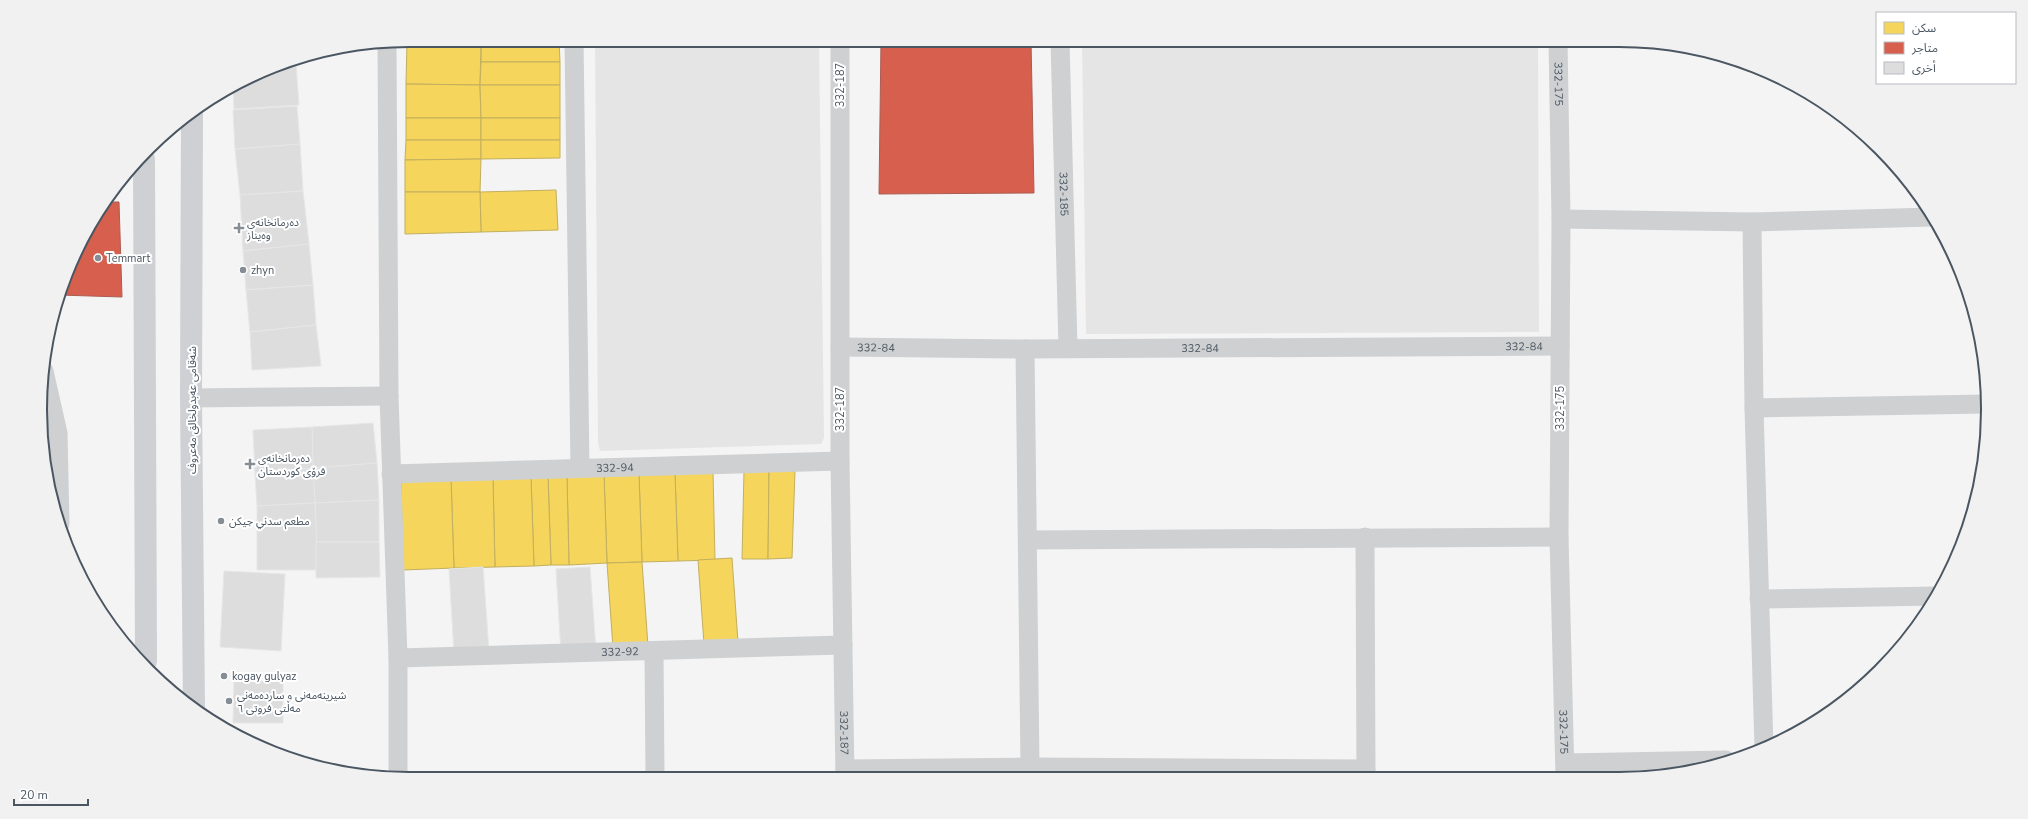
<svg xmlns="http://www.w3.org/2000/svg" width="2028" height="819" font-family="'Nunito Sans','Noto Sans Arabic',sans-serif">
<rect width="100%" height="100%" fill="#f4f4f4"/>
<g fill="#e6e5e6">
<path d="M595 40H819L824 438 821 444 600 451 598 443Z"/>
<path d="M1082 40H1538L1539 332 1086 334Z"/>
</g>
<g fill="#f6d55c" stroke="#c2af5e">
<rect x="407" y="40" width="74" height="2"/>
<path d="M481 40H559L481 42Z"/>
<path d="M559 40 560 62H481V42Z"/>
<path d="M407 42H481L480 85 406 84Z"/>
<path d="M481 62H560V85H480Z"/>
<path d="M406 84 480 85 481 118H406Z"/>
<path d="M480 85H560V118H481Z"/>
<rect x="406" y="118" width="75" height="22"/>
<rect x="481" y="118" width="79" height="22"/>
<path d="M406 140H481V159L405 160Z"/>
<path d="M481 140H560V158L481 159Z"/>
<path d="M481 159 480 192H405V160Z"/>
<path d="M556 190 558 230 481 232 480 192Z"/>
<path d="M405 192H480L481 232 405 234Z"/>
<path d="M744 471H769L768 559H742Z"/>
<path d="M769 471H795L792 558 768 559Z"/>
<path d="M713 472 715 560 678 561 675 473Z"/>
<path d="M675 473 678 561 642 562 639 474Z"/>
<path d="M604 474H639L642 562 607 563Z"/>
<path d="M604 474 607 563 569 565 567 476Z"/>
<path d="M548 476H567L569 565H551Z"/>
<path d="M548 476 551 565 534 566 531 477Z"/>
<path d="M531 477 534 566 495 567 493 478Z"/>
<path d="M493 478 495 567 454 568 451 479Z"/>
<path d="M451 479 454 568 403 570 401 481Z"/>
<path d="M732 558 738 642 704 644 698 560Z"/>
<path d="M642 562 648 646 613 648 607 563Z"/>
</g>
<g fill="#d6604d" stroke="#ac5d53">
<path d="M881 40H1031L1034 193 879 194Z"/>
<path d="M108 202H119L122 297 59 295 89 225Z"/>
</g>
<g fill="#ddddde" stroke="#e5e6e7">
<path d="M296 64 299 105 234 109 233 86 278 66Z"/>
<path d="M297 106 300 144 235 149 233 110Z"/>
<path d="M300 144 303 191 240 195 235 149Z"/>
<path d="M303 191 309 244 243 251 240 195Z"/>
<path d="M309 244 313 285 246 290 243 251Z"/>
<path d="M313 285 316 325 250 332 246 290Z"/>
<path d="M316 325 321 366 252 370 250 332Z"/>
<path d="M373 423 377 463 313 468 312 427Z"/>
<path d="M312 427 313 468 255 473 253 430Z"/>
<path d="M377 463 379 500 315 503 313 468Z"/>
<path d="M313 468 315 503 257 506 255 473Z"/>
<path d="M379 500V542H316L315 503Z"/>
<path d="M315 503 318 570H257V506Z"/>
<path d="M316 542H379L380 577 316 578Z"/>
<path d="M483 567 489 651 454 653 449 569Z"/>
<path d="M590 567 596 651 561 653 556 569Z"/>
<path d="M224 571 285 574 281 651 220 647Z"/>
<path d="M234 681H283V723H233Z"/>
</g>
<g fill="none" stroke-linecap="round" stroke-linejoin="round">
<g stroke="#ced0d2" stroke-width="19">
<path d="M574 40 580 468"/>
<path id="s1" d="M840 40V461L845 778"/>
<path id="s2" d="M1060 40 1068 348"/>
<path id="s3" d="M1558 40 1561 219 1559 537 1565 776"/>
<path d="M387 44 389 396 398 658V777"/>
<path d="M1561 219 1752 222 1932 217"/>
<path d="M1752 222 1754 408 1764 748"/>
<path id="s4" d="M840 347 1025 349 1560 346"/>
<path d="M1025 349 1030 767"/>
<path d="M44 371 58 433 60 524"/>
<path d="M191 398 389 396"/>
<path d="M1754 408 1987 404"/>
<path id="s5" d="M391 474 840 461"/>
<path d="M1365 537 1366 777"/>
<path d="M1028 540 1559 537"/>
<path d="M1759 599 1935 596"/>
<path d="M654 651 655 778"/>
<path id="s6" d="M398 658 843 645"/>
<path d="M1565 763 1726 760"/>
<path d="M845 769 1030 767 1366 769"/>
</g>
<g stroke="#ced0d4" stroke-width="22">
<path d="M192 113 191 398 194 708"/>
<path d="M144 159 146 661"/>
</g>
</g>
<g fill="#868d94" stroke="#fff" stroke-width="1.5">
<path d="M237 222h4v4h4v4h-4v4h-4v-4h-4v-4h4z"/>
<circle cx="98" cy="258" r="4"/>
<circle cx="243" cy="270" r="4"/>
<path d="M248 458h4v4h4v4h-4v4h-4v-4h-4v-4h4z"/>
<circle cx="221" cy="521" r="4"/>
<circle cx="224" cy="676" r="4"/>
<circle cx="229" cy="701" r="4"/>
</g>
<g text-anchor="middle" dominant-baseline="central" stroke-width="4" stroke-linejoin="round" paint-order="stroke">
<g font-size="11" fill="#4a5661" stroke="#fff">
<text stroke="none"><textPath href="#s3" startOffset="44">332-175</textPath></text>
<text transform="translate(840 85) rotate(-90)">332-187</text>
<text stroke="none"><textPath href="#s2" startOffset="154">332-185</textPath></text>
<text stroke="none"><textPath href="#s4" startOffset="684">332-84</textPath></text>
<text stroke="none"><textPath href="#s4" startOffset="360">332-84</textPath></text>
<text stroke="none"><textPath href="#s4" startOffset="36">332-84</textPath></text>
<text transform="translate(1560 408) rotate(-90)">332-175</text>
<text transform="translate(840 409) rotate(-90)">332-187</text>
<text transform="translate(192 410) rotate(-90)">شەقامی عەبدولخالق مەعروف</text>
<text stroke="none"><textPath href="#s5" startOffset="224">332-94</textPath></text>
<text stroke="none"><textPath href="#s6" startOffset="222">332-92</textPath></text>
<text stroke="none"><textPath href="#s3" startOffset="692">332-175</textPath></text>
<text stroke="none"><textPath href="#s1" startOffset="693">332-187</textPath></text>
</g>
<g font-size="11" fill="#4a5661" stroke="#fff" text-anchor="start">
<text x="247" y="222">دەرمانخانەی<tspan x="247" dy="13">وەیناز</tspan></text>
<text x="106" y="258">Temmart</text>
<text x="251" y="270">zhyn</text>
<text x="258" y="458">دەرمانخانەی<tspan x="258" dy="13">فرۆی کوردستان</tspan></text>
<text x="229" y="521">مطعم سدني جيكن</text>
<text x="232" y="676">kogay gulyaz</text>
<text x="237" y="695">شیرینەمەنی و ساردەمەنی<tspan x="237" dy="13">مەڵتی فروتی ٦</tspan></text>
</g>
</g>
<path d="M0 0H2028V819H0ZM409 47H1619A362 362 0 0 1 1981 409V410A362 362 0 0 1 1619 772H409A362 362 0 0 1 47 410V409A362 362 0 0 1 409 47Z" fill="#f1f1f2" fill-rule="evenodd"/>
<path fill="none" stroke="#4a5661" stroke-width="2" d="M409 47H1619A362 362 0 0 1 1981 409V410A362 362 0 0 1 1619 772H409A362 362 0 0 1 47 410V409A362 362 0 0 1 409 47Z"/>
<rect x="1876" y="12" width="140" height="72" fill="#ffffff" stroke="#b7bbc0"/>
<rect x="1884" y="22" width="20" height="12" fill="#f6d55c" stroke="#b7bbc0"/>
<text x="1912" y="32" font-size="12" fill="#4a5661">سكن</text>
<rect x="1884" y="42" width="20" height="12" fill="#d6604d" stroke="#b7bbc0"/>
<text x="1912" y="52" font-size="12" fill="#4a5661">متاجر</text>
<rect x="1884" y="62" width="20" height="12" fill="#ddddde" stroke="#b7bbc0"/>
<text x="1912" y="72" font-size="12" fill="#4a5661">أخرى</text>
<path d="M14 799v6h74v-6" fill="none" stroke="#4a5661" stroke-width="2"/>
<text x="20" y="799" font-size="12" fill="#4a5661" stroke="#ffffff" stroke-width="3" paint-order="stroke">20 m</text>
</svg>
